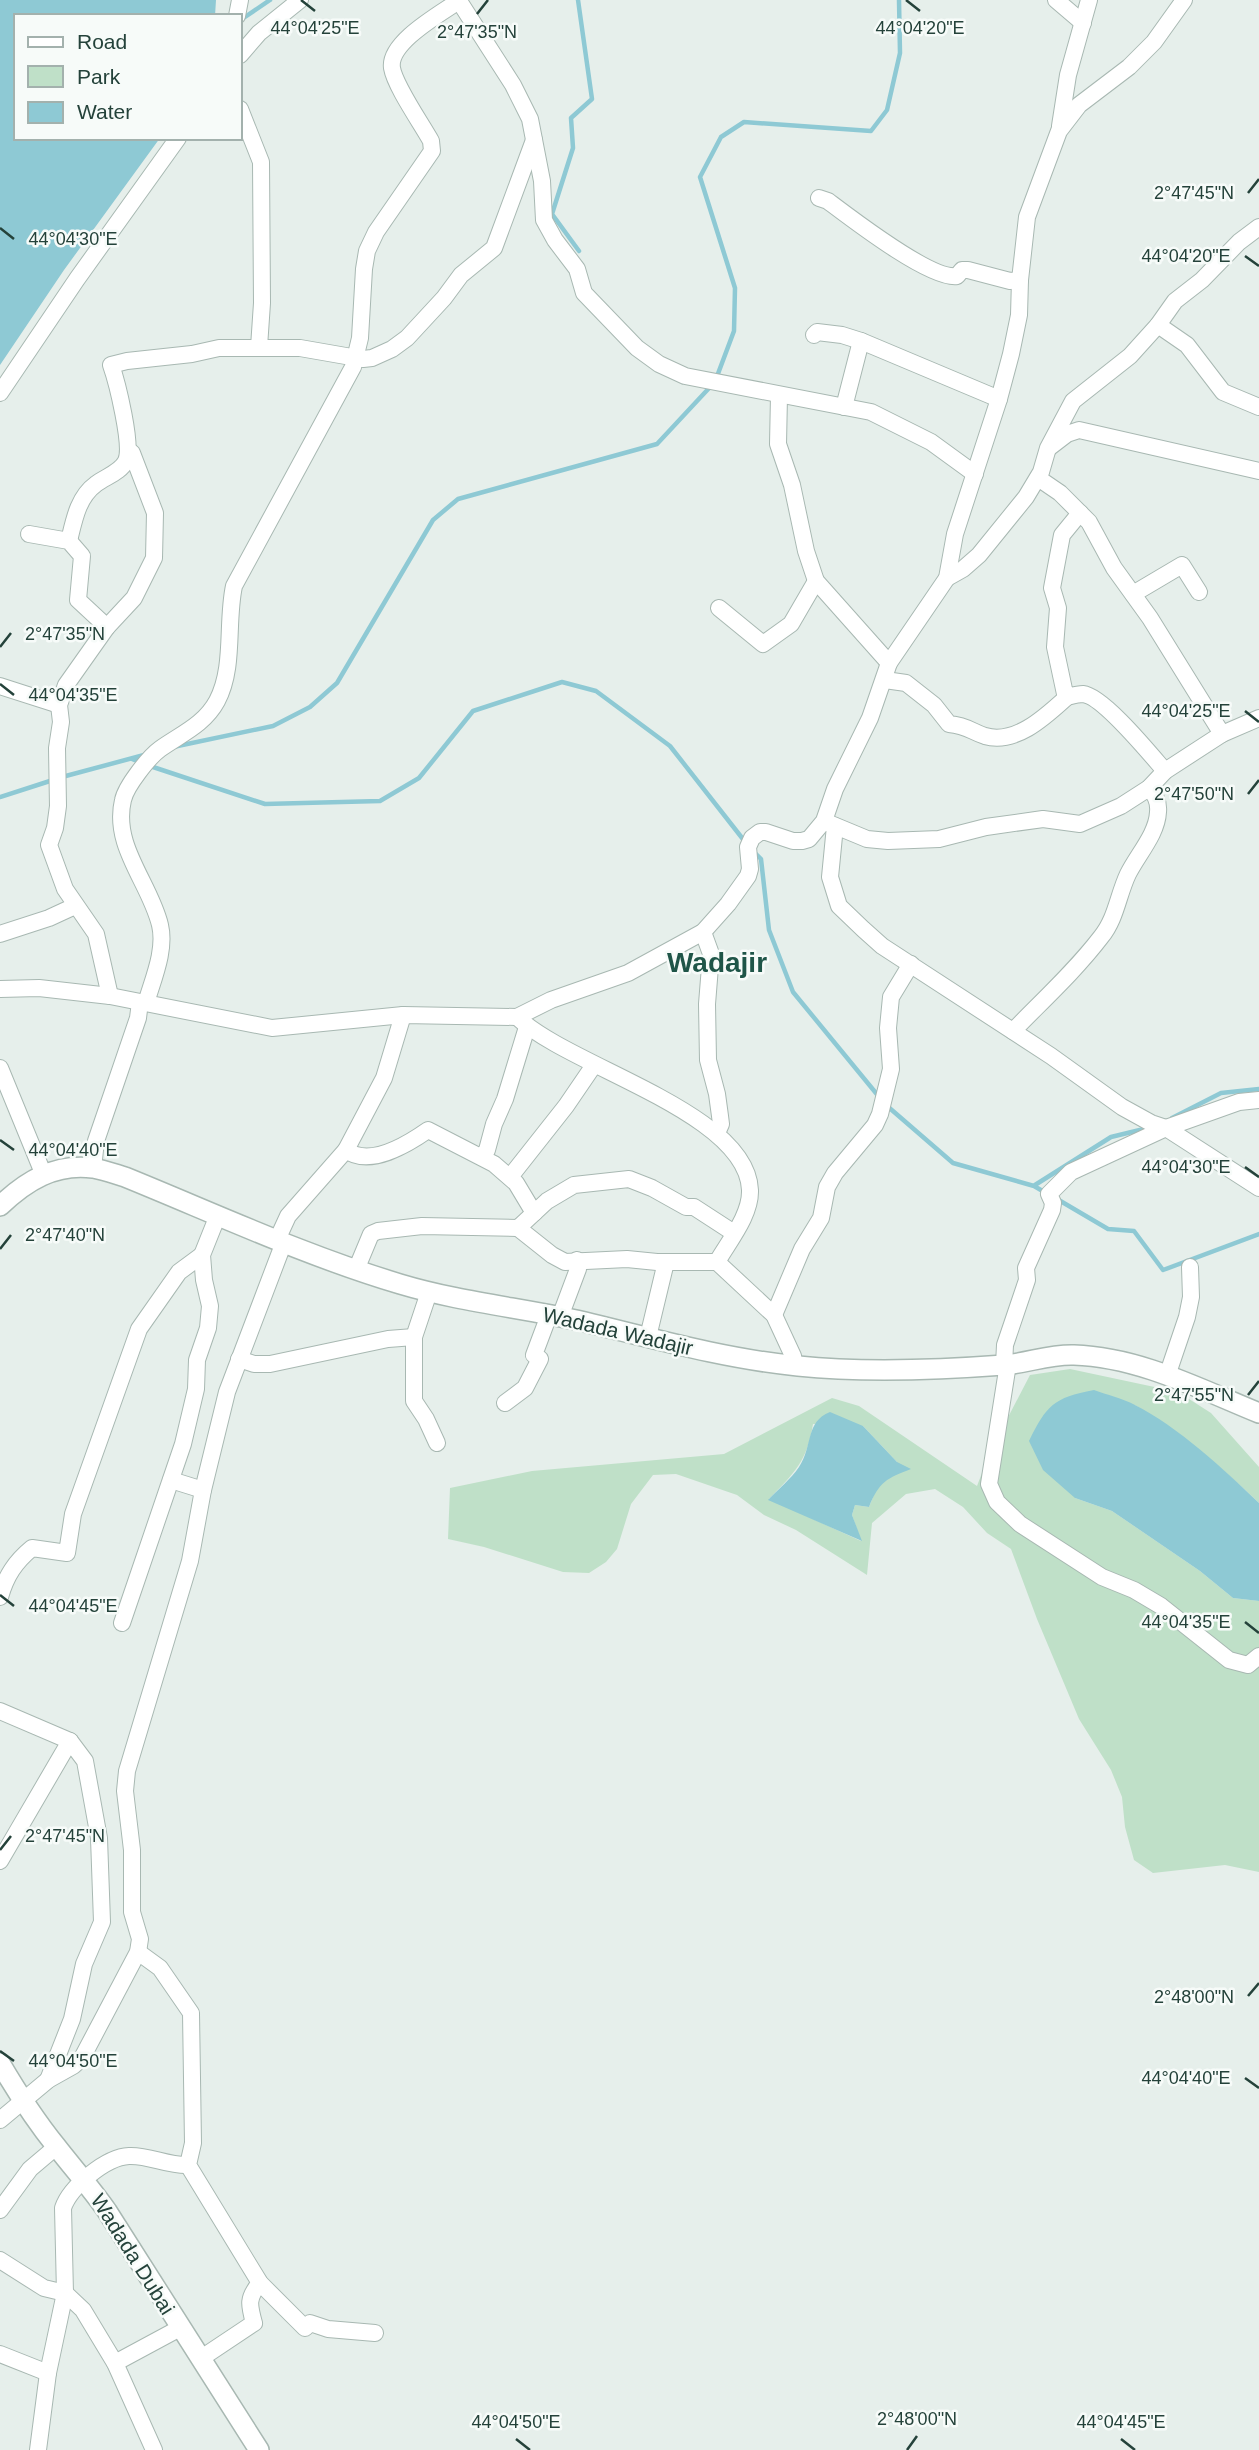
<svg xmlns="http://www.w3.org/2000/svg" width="1259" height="2450" font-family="Arial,sans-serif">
<rect width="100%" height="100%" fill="#e6efeb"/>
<path fill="#bfe0c8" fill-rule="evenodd" d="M1070 1369 1178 1392 1211 1413 1259 1467V1503C1221 1466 1179 1433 1135 1405L1075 1498 1112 1511 1200 1571 1233 1598 1259 1601V1872L1225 1865 1153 1873 1134 1860 1125 1827 1122 1797 1111 1770 1079 1719 1037 1619 1011 1549 987 1533 963 1507 935 1489 906 1494 872 1523 867 1575 796 1530 764 1515 737 1495 676 1474 653 1475 631 1504 617 1549 606 1562 589 1573 563 1572 484 1547 448 1539 450 1488 532 1471 724 1454 832 1398 859 1406 977 1486 990 1452 1030 1375ZM813 1424 863 1426 897 1462 875 1492 869 1507 855 1505 852 1515 861 1541 769 1499C794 1473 807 1462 813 1424Z"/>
<g fill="#8ec9d4">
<path d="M0 0H216L215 16H16V138H160L64 270 0 365Z"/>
<path d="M1094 1390C1107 1395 1122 1398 1135 1405 1177 1426 1225 1470 1259 1503V1601L1233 1598 1200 1571 1112 1511 1075 1498 1043 1470 1029 1441C1047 1405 1053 1398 1094 1390Z"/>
<path d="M830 1412 863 1426 897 1462 911 1469C887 1478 879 1482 869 1507L855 1505 852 1515 862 1541 768 1500C778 1489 791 1479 799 1467 813 1446 805 1422 830 1412Z"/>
</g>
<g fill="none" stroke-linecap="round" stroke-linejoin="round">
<g stroke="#8ec9d4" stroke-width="4.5">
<path d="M578 0 592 99 571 118 573 148 552 214 579 251"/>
<path d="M242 19 270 0"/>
<path d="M716 379 734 331 735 288 700 177 721 137 744 122 871 131 887 110 900 53 899 0"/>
<path d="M173 747 273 726 310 707 337 683 433 520 458 499 657 444 711 386"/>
<path d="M132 759 142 763"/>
<path d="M150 766 265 804 380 801 419 778 473 711 562 682 596 691 670 746 746 843"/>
<path d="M62 777 144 755"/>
<path d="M0 797 53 780"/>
<path d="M754 852 761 859 769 930 793 992 880 1098"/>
<path d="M886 1105 953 1163 1034 1186 1046 1193"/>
<path d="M1172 1118 1221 1093 1259 1089"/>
<path d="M1035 1185 1111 1137 1148 1128"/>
<path d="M1057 1199 1108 1229 1134 1231 1163 1270 1259 1234"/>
</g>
<defs>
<g id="minor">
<path d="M1056 0 1083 23"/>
<path d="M459 1 513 85 530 119 542 181 544 220 555 240 577 269 584 293 637 348 659 364 685 376 871 412 931 442 975 474"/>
<path d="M237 16 240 0"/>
<path d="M240 55 259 33 300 0"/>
<path d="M240 109 261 162 262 303 259 347"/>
<path d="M1060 126 1068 75 1089 0"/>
<path d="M819 198 828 201C852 219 931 280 957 276L962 270H968L1010 281 1020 280"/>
<path d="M1158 325 1187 345 1223 392 1259 407"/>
<path d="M814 335 817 332 842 335 861 341 999 399"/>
<path d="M0 393 77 279 178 138"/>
<path d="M779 396 778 444 792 485 806 551 816 581 889 663"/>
<path d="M844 407 861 341"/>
<path d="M1050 447 1067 434 1079 430 1259 471"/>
<path d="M1038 478 1060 493 1089 522 1114 568 1150 618 1222 734"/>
<path d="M1080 513 1062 535 1052 588 1058 608 1055 647 1065 694 1067 697C1071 696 1078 694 1083 694 1103 696 1151 755 1165 771"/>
<path d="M29 534 69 541 82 556 78 600 107 627"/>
<path d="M69 541C74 520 78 497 96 484 105 477 121 472 126 461 133 446 117 382 111 365L127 361 192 354 219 348H300L363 359 372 358 392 349 407 338 444 298 461 275 494 248 534 140"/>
<path d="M947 578 963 569 979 555 1026 497 1041 472 1048 448 1073 401 1130 356 1158 325 1175 301 1202 280 1239 242 1259 227"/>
<path d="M1133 594 1182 565 1199 592"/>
<path d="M719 608 763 644 791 624 816 581"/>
<path d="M885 680 906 683 934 705 949 724C968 726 970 731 985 736 1016 745 1046 716 1067 697"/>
<path d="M0 686 59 705"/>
<path d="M826 822 867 839 888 841 939 839 986 827 1043 819 1080 824 1121 806 1149 788 1165 771 1222 734 1259 718"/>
<path d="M835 826 830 877 839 906 863 929 882 946 1051 1056 1122 1107 1151 1123 1166 1128 1259 1188"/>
<path d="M703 932 711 954 707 1004 708 1060 717 1094 720 1116 721 1124 717 1133"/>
<path d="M0 934 49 918 75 906"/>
<path d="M0 989 39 988 110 996 272 1028 403 1015 517 1017 551 1000 628 973 703 932 728 904 748 876 750 869 748 847 752 838 760 832H766L793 841H802L809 839 824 821 835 789 870 718 889 663 947 578 955 534 999 399 1011 354 1019 315 1020 280 1027 217 1059 131 1079 105 1129 67 1154 42 1184 0"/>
<path d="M110 996 96 934 65 889 49 845 55 828 58 806 57 748 61 722 59 705 66 685 107 627 134 598 154 558 155 513 132 453 128 450"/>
<path d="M146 1003C153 979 166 950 160 925 150 883 112 846 123 800 126 786 149 757 160 749 181 734 204 725 217 701 235 667 226 623 234 586L353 367 360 338 364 269 367 251 376 232 432 151 431 141C421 123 395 86 392 68 388 42 442 13 460 0"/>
<path d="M517 1017C569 1067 747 1112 750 1190 751 1215 729 1241 717 1262L774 1315 793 1356 795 1366"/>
<path d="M1013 1031C1043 1000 1075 971 1101 937 1116 919 1118 895 1128 874 1138 854 1157 834 1158 812 1159 802 1156 795 1149 788"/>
<path d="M0 1068 43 1173"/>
<path d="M346 1150C370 1168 408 1144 428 1130L494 1164 516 1183 534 1213"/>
<path d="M482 1157 487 1150 494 1124 505 1099 527 1027"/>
<path d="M93 1168 96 1141 138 1018 140 1002"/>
<path d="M510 1177 566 1106 594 1065"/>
<path d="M518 1228 552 1255 565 1262 627 1259 657 1262H717"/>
<path d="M277 1240 288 1216 346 1150 384 1078 403 1015"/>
<path d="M356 1270 371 1234 378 1231 422 1226 518 1228 547 1201 574 1185 629 1179 652 1188 686 1207H694L734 1233"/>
<path d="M429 1292 414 1337V1401L426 1419 437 1443"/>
<path d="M774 1315 802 1249 821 1218 827 1187 835 1173 875 1125 880 1114 891 1069 888 1028 891 997 911 964"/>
<path d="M560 1317 578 1269 577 1260"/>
<path d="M648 1337 666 1262"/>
<path d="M239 1359 254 1364H270L388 1339 414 1337"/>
<path d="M1008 1364 989 1484 997 1502 1020 1524 1102 1577 1134 1590 1161 1606 1229 1660 1248 1665 1259 1656"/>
<path d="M1004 1365 1005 1345 1027 1280 1026 1268 1052 1210 1053 1203 1049 1194 1071 1172 1166 1128 1239 1102 1259 1100"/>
<path d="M1167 1376 1187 1317 1191 1297 1190 1267"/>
<path d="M505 1403 525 1388 540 1359 534 1355 549 1315"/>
<path d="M171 1480 203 1490"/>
<path d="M0 1597C6 1576 15 1562 32 1548L67 1553 73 1514 139 1329 179 1272 202 1255"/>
<path d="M122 1623 183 1444 196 1389 197 1360 208 1328 210 1306 204 1280 202 1255 218 1215"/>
<path d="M0 1711 70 1741 85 1761 99 1838 102 1922 84 1964 72 2019 48 2080"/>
<path d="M0 1861 70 1741"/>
<path d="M138 1952 160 1968 191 2013 193 2143 188 2165 260 2283 305 2328 310 2323 328 2329 375 2333"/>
<path d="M0 2120 48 2080 73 2066 82 2058 138 1952 140 1939 132 1912V1850L125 1791 127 1771 190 1561 203 1490 227 1392 284 1242"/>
<path d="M0 2210 30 2169 56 2147"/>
<path d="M0 2260 44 2288 65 2293 83 2310 115 2363 154 2450"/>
<path d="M0 2354 48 2373"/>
<path d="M200 2359 254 2323C249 2305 247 2298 260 2283"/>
<path d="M115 2363 180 2328"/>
<path d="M38 2450 48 2373 65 2293 63 2208C70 2187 106 2157 129 2156 149 2155 168 2166 188 2165"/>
</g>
<g id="tertiary">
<path d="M0 1206C26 1181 55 1163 93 1168 104 1170 115 1174 125 1177 216 1214 306 1256 400 1284 460 1302 523 1308 585 1322 655 1339 726 1359 798 1366 866 1373 937 1370 1004 1365 1028 1363 1050 1354 1074 1355 1139 1357 1200 1389 1259 1413"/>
<path d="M0 2063C17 2092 35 2120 56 2146 73 2168 91 2188 107 2211L259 2450"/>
</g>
</defs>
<use href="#minor" stroke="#a8b8b2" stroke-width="18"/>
<use href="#tertiary" stroke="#a8b8b2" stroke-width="22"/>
<use href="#minor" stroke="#fff" stroke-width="16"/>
<use href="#tertiary" stroke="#fff" stroke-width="19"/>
</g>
<path fill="none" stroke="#24423a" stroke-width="2.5" d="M301 0 315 11M906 0 920 11M477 14 488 0M1248 193 1259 179M0 228 14 239M1245 256 1259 266M0 647 11 633M0 684 14 695M1245 711 1259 722M1248 794 1259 780M0 1140 14 1150M1245 1167 1259 1177M0 1249 11 1235M1248 1395 1259 1381M0 1595 14 1606M1245 1622 1259 1633M0 1850 11 1836M1248 1996 1259 1983M0 2051 14 2061M1245 2078 1259 2088M516 2439 530 2450M1121 2439 1135 2450M907 2450 917 2436"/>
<g text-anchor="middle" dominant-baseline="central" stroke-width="5" stroke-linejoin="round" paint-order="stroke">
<g font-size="21" fill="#24423a" stroke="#f7fbf9">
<text transform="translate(618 1331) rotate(13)">Wadada Wadajir</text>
<text transform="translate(133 2254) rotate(58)">Wadada Dubai</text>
</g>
<g font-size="28" font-weight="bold" fill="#1f5548" stroke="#f7fbf9">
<text x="717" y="962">Wadajir</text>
</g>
</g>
<g font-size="18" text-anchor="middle" fill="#24423a" stroke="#f7fbf9" stroke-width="5" stroke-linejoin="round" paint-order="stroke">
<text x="315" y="34">44°04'25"E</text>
<text x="920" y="34">44°04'20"E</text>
<text x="477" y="38">2°47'35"N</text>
<text x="1194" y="199">2°47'45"N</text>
<text x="73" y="245">44°04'30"E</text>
<text x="1186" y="262">44°04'20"E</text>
<text x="65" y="640">2°47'35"N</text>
<text x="73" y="701">44°04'35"E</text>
<text x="1186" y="717">44°04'25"E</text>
<text x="1194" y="800">2°47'50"N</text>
<text x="73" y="1156">44°04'40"E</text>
<text x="1186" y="1173">44°04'30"E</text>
<text x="65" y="1241">2°47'40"N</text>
<text x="1194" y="1401">2°47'55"N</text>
<text x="73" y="1612">44°04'45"E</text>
<text x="1186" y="1628">44°04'35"E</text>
<text x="65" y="1842">2°47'45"N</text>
<text x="1194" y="2003">2°48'00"N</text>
<text x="73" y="2067">44°04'50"E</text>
<text x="1186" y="2084">44°04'40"E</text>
<text x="917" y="2425">2°48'00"N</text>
<text x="516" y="2428">44°04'50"E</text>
<text x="1121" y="2428">44°04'45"E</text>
</g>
<rect x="14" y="14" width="228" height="126" fill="#f7fbf9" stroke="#a3b1ad" stroke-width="2"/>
<rect x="28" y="37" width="35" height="10" fill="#ffffff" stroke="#a3b1ad" stroke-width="2"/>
<text x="77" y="49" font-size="21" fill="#24423a">Road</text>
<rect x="28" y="66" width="35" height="21" fill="#bfe0c8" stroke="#a3b1ad" stroke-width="2"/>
<text x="77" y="84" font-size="21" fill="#24423a">Park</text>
<rect x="28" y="102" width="35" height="21" fill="#8ec9d4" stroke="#a3b1ad" stroke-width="2"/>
<text x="77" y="119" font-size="21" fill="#24423a">Water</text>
</svg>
